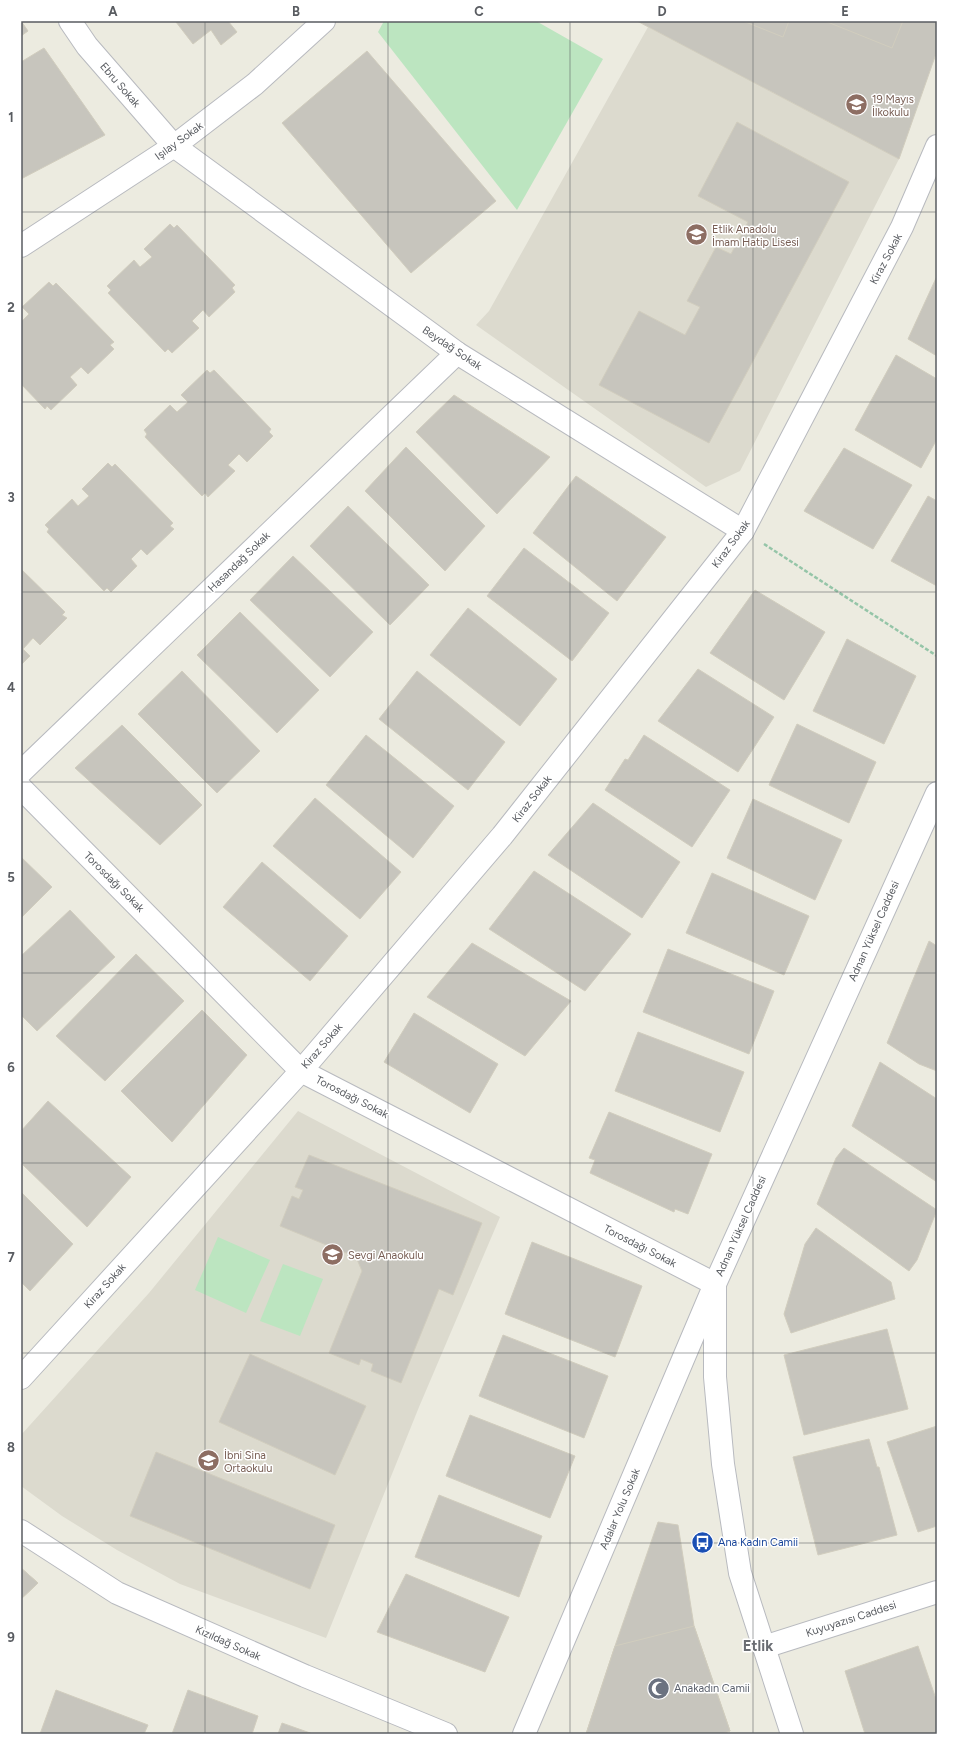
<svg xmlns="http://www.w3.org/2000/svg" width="958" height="1755" font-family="Figtree,sans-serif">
<rect width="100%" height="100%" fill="#ecebe0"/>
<g fill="#dcdace">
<path d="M648 27 899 159 740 471 706 487 476 325 489 311Z"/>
<path d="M298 1111 500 1217 419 1407 326 1638 180 1584 117 1550 62 1516 21 1486V1435L149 1293Z"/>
</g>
<g fill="#bce5c0">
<path d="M384 21H536L603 59 517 210 378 32Z"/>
<path d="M218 1237 270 1260 246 1313 195 1290Z"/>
<path d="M283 1264 323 1279 300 1336 260 1321Z"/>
</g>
<g fill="#c7c5bd" stroke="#d1cdbe">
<path d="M21 21 28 31 21 36Z"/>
<path d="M228 21 237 32 221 45 211 30 193 44 176 22Z"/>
<path d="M637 21H937V51L899 159Z"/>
<path d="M743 21H789L783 37Z"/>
<path d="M825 21H903L892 48Z"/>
<path d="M44 48 105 135 21 179V62Z"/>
<path d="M367 51 496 201 411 273 282 123Z"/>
<path d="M737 122 849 182 709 443 599 385 639 311 685 335 700 307 687 301 716 247 731 254 748 222 698 196Z"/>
<path d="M170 224 174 228 177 225 235 285 232 288 235 292 209 317 203 310 192 321 199 328 172 353 168 349 165 352 108 293 111 290 107 286 134 260 140 267 152 257 144 249Z"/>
<path d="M937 276V356L908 339Z"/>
<path d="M49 282 53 286 56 283 114 342 110 345 114 349 88 374 81 367 70 377 77 385 51 410 47 406 45 409 21 384V322L29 314 22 307Z"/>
<path d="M896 355 937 379V439L921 468 855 430Z"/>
<path d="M207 370 210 373 214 370 271 429 269 432 273 436 247 462 239 454 228 465 235 471 208 497 205 493 202 496 145 437 147 434 144 430 170 405 177 412 188 402 181 395Z"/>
<path d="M454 395 550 457 497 514 416 432Z"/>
<path d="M406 447 485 526 445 571 365 491Z"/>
<path d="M844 448 912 485 873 549 804 511Z"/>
<path d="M108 463 112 467 115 464 173 523 170 526 174 529 147 555 141 549 131 559 137 566 111 592 107 588 104 591 47 532 49 529 45 525 72 499 78 506 89 496 82 489Z"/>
<path d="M576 476 666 537 617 601 533 533Z"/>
<path d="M928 496 937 501V586L891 561Z"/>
<path d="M348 506 429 585 390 625 310 546Z"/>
<path d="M524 548 609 613 572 661 487 596Z"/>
<path d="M293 556 373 632 330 677 250 600Z"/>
<path d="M21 569 65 612 62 615 67 618 40 645 33 638 23 649 30 656 21 665Z"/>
<path d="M755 590 825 632 784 700 710 653Z"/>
<path d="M468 608 557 679 520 726 430 655Z"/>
<path d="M240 612 319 690 277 733 197 655Z"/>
<path d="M847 639 916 676 884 744 813 711Z"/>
<path d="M698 669 774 717 738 772 658 721Z"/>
<path d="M182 671 260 751 217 793 138 714Z"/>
<path d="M417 671 505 742 468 790 379 719Z"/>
<path d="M797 724 876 762 849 823 769 785Z"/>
<path d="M122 725 202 805 160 845 75 768Z"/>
<path d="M366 735 454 806 413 858 326 785Z"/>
<path d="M644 735 730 790 692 847 605 790 625 759 628 760Z"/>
<path d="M315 798 401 872 360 919 273 846Z"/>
<path d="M753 799 842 840 815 900 727 858Z"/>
<path d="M593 803 680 862 642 918 548 855Z"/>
<path d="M21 857 52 887 21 918Z"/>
<path d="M262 862 348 936 310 981 223 907Z"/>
<path d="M534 871 631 934 585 991 489 929Z"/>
<path d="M712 873 809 916 784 975 686 933Z"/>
<path d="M70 910 115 957 37 1031 21 1015V956Z"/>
<path d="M929 941 937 946V1071L919 1064 887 1043Z"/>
<path d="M472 943 571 1001 525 1056 427 997Z"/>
<path d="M668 949 774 991 749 1054 643 1012Z"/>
<path d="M136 954 184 1001 105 1081 56 1036Z"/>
<path d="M202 1010 247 1055 172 1142 121 1091Z"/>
<path d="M414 1013 498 1064 470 1113 384 1062Z"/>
<path d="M638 1032 744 1072 720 1132 615 1091Z"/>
<path d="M880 1062 937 1099V1182L852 1126Z"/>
<path d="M48 1101 131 1177 87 1227 21 1163V1131Z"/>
<path d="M609 1112 712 1154 688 1214 675 1209 674 1212 590 1173 595 1160 589 1158Z"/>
<path d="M844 1148 937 1210 917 1260 909 1271 817 1204 836 1158Z"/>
<path d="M309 1155 482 1223 453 1295 439 1289 401 1383 371 1371 373 1364 361 1359 359 1365 329 1353 362 1271 356 1257 280 1226 292 1196 299 1199 303 1190 295 1187Z"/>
<path d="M21 1192 73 1244 30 1291 21 1282Z"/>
<path d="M816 1228 891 1282 895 1299 791 1333 784 1314 805 1244Z"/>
<path d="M532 1242 642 1286 615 1357 505 1314Z"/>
<path d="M887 1329 908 1409 804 1435 784 1355Z"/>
<path d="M503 1335 608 1376 584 1438 479 1396Z"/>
<path d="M250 1354 366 1406 335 1475 219 1422Z"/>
<path d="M470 1415 575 1456 550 1518 446 1476Z"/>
<path d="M937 1426V1526L918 1532 887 1442Z"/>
<path d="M869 1439 877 1467H879L897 1535 818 1555 793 1457Z"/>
<path d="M156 1452 335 1525 310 1589 130 1516Z"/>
<path d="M439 1495 542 1536 519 1597 415 1557Z"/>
<path d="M658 1522 678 1525 694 1626 730 1731 721 1734H586L615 1646Z"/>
<path d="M21 1568 38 1583 21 1599Z"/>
<path d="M21 1568 38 1583 21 1599Z"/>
<path d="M406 1574 509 1617 485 1672 377 1632Z"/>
<path d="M694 1626 730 1731 721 1734H586L615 1646Z"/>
<path d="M918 1646 937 1702V1733L865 1734 845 1671Z"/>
<path d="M56 1690 148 1725 144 1734H40Z"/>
<path d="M188 1690 258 1716 252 1734H172Z"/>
<path d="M282 1723 313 1734H278Z"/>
</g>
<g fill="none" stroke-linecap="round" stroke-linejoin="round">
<defs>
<g id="minor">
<path d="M70 21 87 46 174 146 457 353 743 531"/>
<path d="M21 246 174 146 255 84 324 21"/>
<path d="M21 772 457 353"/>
<path d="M21 788 301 1071 715 1284 524 1734"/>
<path d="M21 1378 301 1071 502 836 743 531 902 227 937 146"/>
<path d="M21 1531 117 1593 305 1676 446 1734"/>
<path d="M764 1647 937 1592"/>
<path d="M792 1734 740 1573 723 1464 715 1377V1284L937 793"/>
</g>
</defs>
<use href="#minor" stroke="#b8babf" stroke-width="24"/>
<path stroke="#95c5a8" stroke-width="2.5" stroke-dasharray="4 2" stroke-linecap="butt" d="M764 544 937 656"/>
<use href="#minor" stroke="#fff" stroke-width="22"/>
</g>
<path fill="none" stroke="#595c61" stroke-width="1" stroke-opacity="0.55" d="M205 21V1734M388 21V1734M570 21V1734M753 21V1734M21 212H937M21 402H937M21 592H937M21 782H937M21 973H937M21 1163H937M21 1353H937M21 1543H937"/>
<defs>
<symbol id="school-disc" viewBox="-11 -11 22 22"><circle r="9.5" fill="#8d6e63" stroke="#fff"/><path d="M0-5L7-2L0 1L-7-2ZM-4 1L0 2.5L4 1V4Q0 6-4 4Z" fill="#fff"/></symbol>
<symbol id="bus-disc" viewBox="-11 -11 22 22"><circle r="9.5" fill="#1a4fb4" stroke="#fff"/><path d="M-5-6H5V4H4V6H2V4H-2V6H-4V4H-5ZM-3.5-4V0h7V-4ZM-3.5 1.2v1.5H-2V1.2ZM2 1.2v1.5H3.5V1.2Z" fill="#fff"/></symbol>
<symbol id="mosque-disc" viewBox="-11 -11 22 22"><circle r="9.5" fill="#6b7280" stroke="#fff"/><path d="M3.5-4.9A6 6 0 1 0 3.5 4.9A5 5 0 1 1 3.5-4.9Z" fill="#fff"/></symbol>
</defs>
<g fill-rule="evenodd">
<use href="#school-disc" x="844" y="92" width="25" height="25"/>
<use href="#school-disc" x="684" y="222" width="25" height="25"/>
<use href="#school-disc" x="320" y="1242" width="25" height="25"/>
<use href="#school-disc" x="196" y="1448" width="25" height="25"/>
<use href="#bus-disc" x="690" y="1530" width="25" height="25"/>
<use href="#mosque-disc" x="646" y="1676" width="25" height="25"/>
</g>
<g text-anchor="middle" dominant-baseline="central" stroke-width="3" stroke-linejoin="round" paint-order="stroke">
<g font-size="11" fill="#595c61" stroke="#fff">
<text transform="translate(120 85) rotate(49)">Ebru Sokak</text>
<text transform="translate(179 141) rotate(-36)">Işılay Sokak</text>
<text transform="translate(886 259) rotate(-62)">Kiraz Sokak</text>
<text transform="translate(452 348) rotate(34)">Beydağ Sokak</text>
<text transform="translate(731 544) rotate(-54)">Kiraz Sokak</text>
<text transform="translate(239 562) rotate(-44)">Hasandağ Sokak</text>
<text transform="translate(532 799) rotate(-52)">Kiraz Sokak</text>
<text transform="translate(114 882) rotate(45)">Torosdağı Sokak</text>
<text transform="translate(874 931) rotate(-66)">Adnan Yüksel Caddesi</text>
<text transform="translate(322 1046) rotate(-49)">Kiraz Sokak</text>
<text transform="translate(352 1097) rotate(27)">Torosdağı Sokak</text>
<text transform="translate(741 1226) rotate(-66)">Adnan Yüksel Caddesi</text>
<text transform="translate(640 1246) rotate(27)">Torosdağı Sokak</text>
<text transform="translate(105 1286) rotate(-48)">Kiraz Sokak</text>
<text transform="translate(620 1509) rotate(-67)">Adalar Yolu Sokak</text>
<text transform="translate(851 1619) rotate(-18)">Kuyuyazısı Caddesi</text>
<text transform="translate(228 1643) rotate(24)">Kızıldağ Sokak</text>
</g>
<g font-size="11" fill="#785e54" stroke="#fff" text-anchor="start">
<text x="872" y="99">19 Mayıs<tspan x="872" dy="13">İlkokulu</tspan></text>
<text x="712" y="229">Etlik Anadolu<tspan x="712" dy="13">İmam Hatip Lisesi</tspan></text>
<text x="348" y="1255">Sevgi Anaokulu</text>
<text x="224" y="1455">İbni Sina<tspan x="224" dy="13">Ortaokulu</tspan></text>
</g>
<g font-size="11" fill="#164399" stroke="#fff" text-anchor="start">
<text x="718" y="1542">Ana Kadın Camii</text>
</g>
<g font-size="11" fill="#5b616d" stroke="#fff" text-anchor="start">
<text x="674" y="1688">Anakadın Camii</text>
</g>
<g font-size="15" font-weight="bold" fill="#6a6d73" stroke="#fff">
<text x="758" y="1646">Etlik</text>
</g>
</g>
<rect width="958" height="1755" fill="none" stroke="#ffffff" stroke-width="44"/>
<rect x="22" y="22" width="914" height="1711" fill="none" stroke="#595c61" stroke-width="1.5"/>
<g font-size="13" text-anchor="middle" font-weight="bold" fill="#595c61">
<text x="113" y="16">A</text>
<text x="296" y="16">B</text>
<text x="479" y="16">C</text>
<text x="662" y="16">D</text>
<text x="845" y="16">E</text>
<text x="11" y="122">1</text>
<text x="11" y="312">2</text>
<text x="11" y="502">3</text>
<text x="11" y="692">4</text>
<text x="11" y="882">5</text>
<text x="11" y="1072">6</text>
<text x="11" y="1262">7</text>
<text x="11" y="1452">8</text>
<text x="11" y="1642">9</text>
</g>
</svg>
